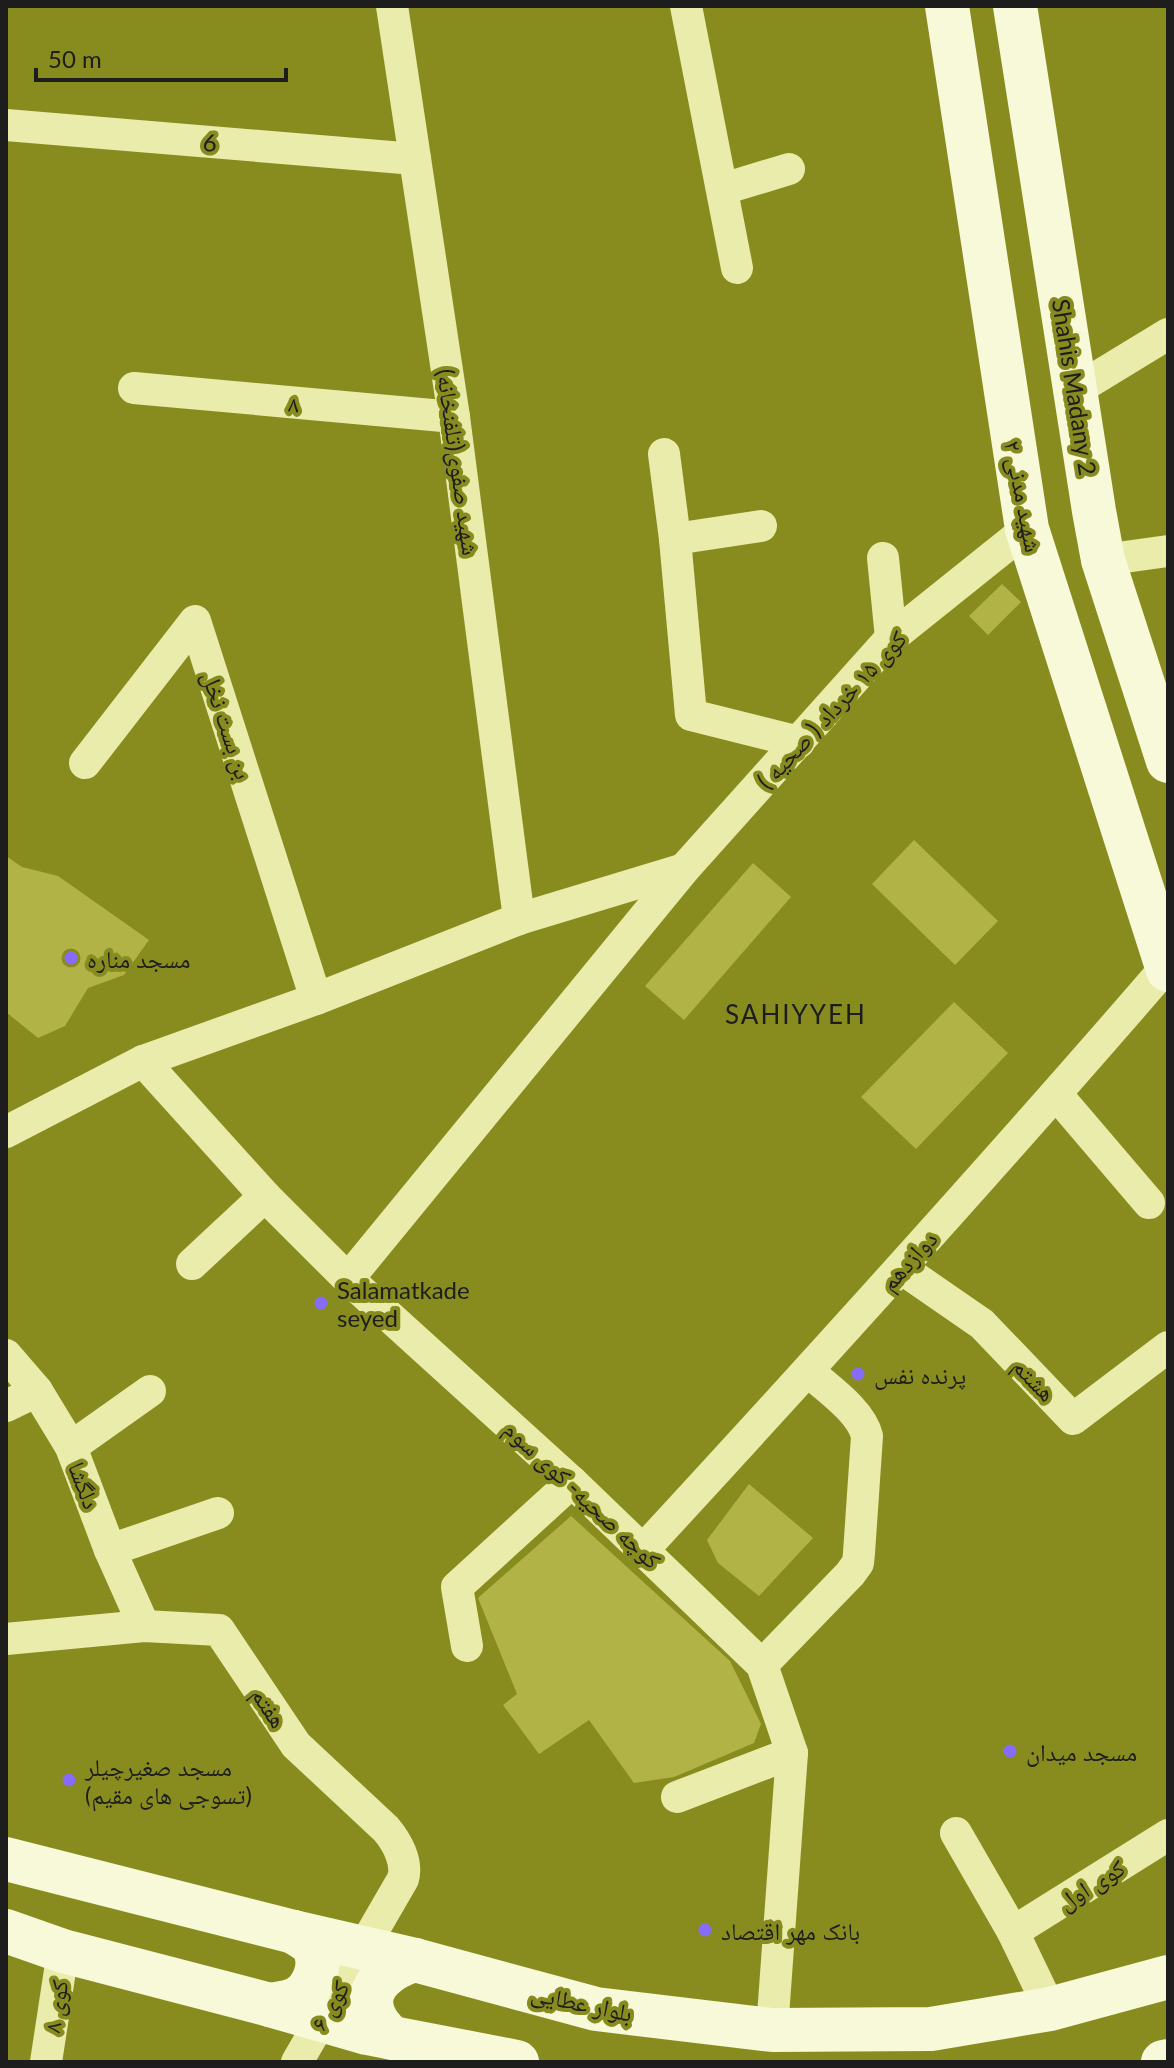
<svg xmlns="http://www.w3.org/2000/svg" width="1174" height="2068" font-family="Lato,'Noto Naskh Arabic',sans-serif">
<rect width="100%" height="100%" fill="#888c1f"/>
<g fill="#b1b347">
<path d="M1002 584 1021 602 988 635 969 616Z"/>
<path d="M914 840 998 921 955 965 872 884Z"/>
<path d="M6 856 22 867 58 876 149 940 124 975 88 988 65 1026 38 1038 6 1012Z"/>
<path d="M753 863 791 897 684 1020 645 986Z"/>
<path d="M954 1002 1008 1053 916 1149 861 1097Z"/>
<path d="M749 1484 813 1538 759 1596 718 1563 707 1540Z"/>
<path d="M571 1516 730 1661 761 1724 754 1743 674 1777 634 1783 589 1720 539 1754 503 1705 517 1694 478 1598Z"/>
</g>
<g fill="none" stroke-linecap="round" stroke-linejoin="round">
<g stroke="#eaecac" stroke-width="32">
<path d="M392 6 454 417 519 919"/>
<path d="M686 6 737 268"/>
<path d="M6 125 415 159"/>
<path d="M723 189 789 169"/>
<path d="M134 388 454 417"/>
<path d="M1076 390 1168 334"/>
<path d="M664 454 675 539 691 715 799 742"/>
<path d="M675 539 761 526"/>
<path d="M883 558 891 638"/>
<path d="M1103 560 1168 551"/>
<path d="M85 763 195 621 316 999"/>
<path d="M143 1061 265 1196 348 1279 572 1482 762 1665 792 1753 772 2030"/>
<path d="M1056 1094 1149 1203"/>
<path d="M6 1132 143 1061 316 999 519 919 684 869"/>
<path d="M192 1264 265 1196"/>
<path d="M901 1268 982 1324 1073 1419 1168 1347"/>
<path d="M348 1279 684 869 891 638 1027 529"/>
<path d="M6 1355 37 1391 71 1447 110 1550 144 1626"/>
<path d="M6 1406 37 1391"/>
<path d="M71 1447 150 1391"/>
<path d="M644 1549C821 1357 996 1164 1167 966"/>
<path d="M110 1550 218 1513"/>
<path d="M6 1639 144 1626 219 1630 296 1745 386 1829C397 1842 408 1862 403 1879L297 2062"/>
<path d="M467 1646 457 1587 572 1482"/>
<path d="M762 1665 850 1574 858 1563 859 1553 867 1436C861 1411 828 1389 808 1371"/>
<path d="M677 1797 792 1753"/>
<path d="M956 1833 1013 1932 1050 2009"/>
<path d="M1013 1932 1168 1835"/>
<path d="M46 2062 63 1951"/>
</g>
<g stroke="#f7f9d8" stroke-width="44">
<path d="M947 6 1027 529 1168 970"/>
<path d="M1015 6 1094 511 1103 560 1168 761"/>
<path d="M6 1859 294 1932 415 1960 596 2009 772 2030 931 2029 1050 2009 1168 1977"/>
<path d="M6 1931 63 1951 270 2005 367 2033 517 2062"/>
<path d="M270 2005C279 2003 288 2003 296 1999 313 1990 323 1966 314 1948 309 1940 301 1937 294 1932"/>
<path d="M392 2038C354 2005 372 1973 415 1960"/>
<path d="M1163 2062 1168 2061"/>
</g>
</g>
<g fill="#876cfa" stroke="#888c1f" stroke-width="3">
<circle cx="71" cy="958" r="8"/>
<circle cx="321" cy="1303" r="8"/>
<circle cx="858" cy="1374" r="8"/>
<circle cx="1010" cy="1751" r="8"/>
<circle cx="69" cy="1780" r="8"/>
<circle cx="705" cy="1930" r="8"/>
</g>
<g text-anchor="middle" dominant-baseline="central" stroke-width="8" stroke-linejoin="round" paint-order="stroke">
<g font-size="24" fill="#1d1d1d" stroke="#888c1f">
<text transform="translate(210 142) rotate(5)">6</text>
<text transform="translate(1075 387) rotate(81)">Shahis Madany 2</text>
<text transform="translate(294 403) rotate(5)">۸</text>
<text transform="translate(459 462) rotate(82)">شهید صفوی(تلفنخانه)</text>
<text transform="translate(1024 496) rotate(79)">شهید مدنی ۲</text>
<text transform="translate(831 709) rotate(-47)">کوی ۱۵ خرداد ( صحیه )</text>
<text transform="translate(228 725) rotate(72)">بن بست نخل</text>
<text transform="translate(908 1260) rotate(-48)">دوازدهم</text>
<text transform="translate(1035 1379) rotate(46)">هشتم</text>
<text transform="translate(85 1485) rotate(69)">دلگشا</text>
<text transform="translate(583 1494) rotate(43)">کوچه صحیه- کوی سوم</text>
<text transform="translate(270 1707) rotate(56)">هفتم</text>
<text transform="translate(1091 1884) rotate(-32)">کوی اول</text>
<text transform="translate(582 2002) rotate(12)">بلوار عطایی</text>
<text transform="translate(329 2005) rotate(-60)">کوی ۶</text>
<text transform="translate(55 2006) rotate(-81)">کوی ۸</text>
</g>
<g font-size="24" fill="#1d1d1d" stroke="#888c1f" text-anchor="start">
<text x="87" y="958">مسجد مناره</text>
<text x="337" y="1289">Salamatkade<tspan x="337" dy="28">seyed</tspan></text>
<text x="874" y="1374">پرنده نفس</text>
<text x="1026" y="1751">مسجد میدان</text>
<text x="85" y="1766">مسجد صغیرچیلر<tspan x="85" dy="28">(تسوجی های مقیم)</tspan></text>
<text x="721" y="1930">بانک مهر اقتصاد</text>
</g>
<g font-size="26" letter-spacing="2" fill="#1d1d1d" stroke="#888c1f">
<text x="796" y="1014">SAHIYYEH</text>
</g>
</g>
<rect width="1174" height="2068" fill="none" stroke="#1d1d1d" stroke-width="16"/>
<path d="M36 68v12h250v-12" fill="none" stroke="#1d1d1d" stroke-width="4"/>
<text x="48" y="68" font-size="24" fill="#1d1d1d" stroke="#888c1f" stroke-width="6" paint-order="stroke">50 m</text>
</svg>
